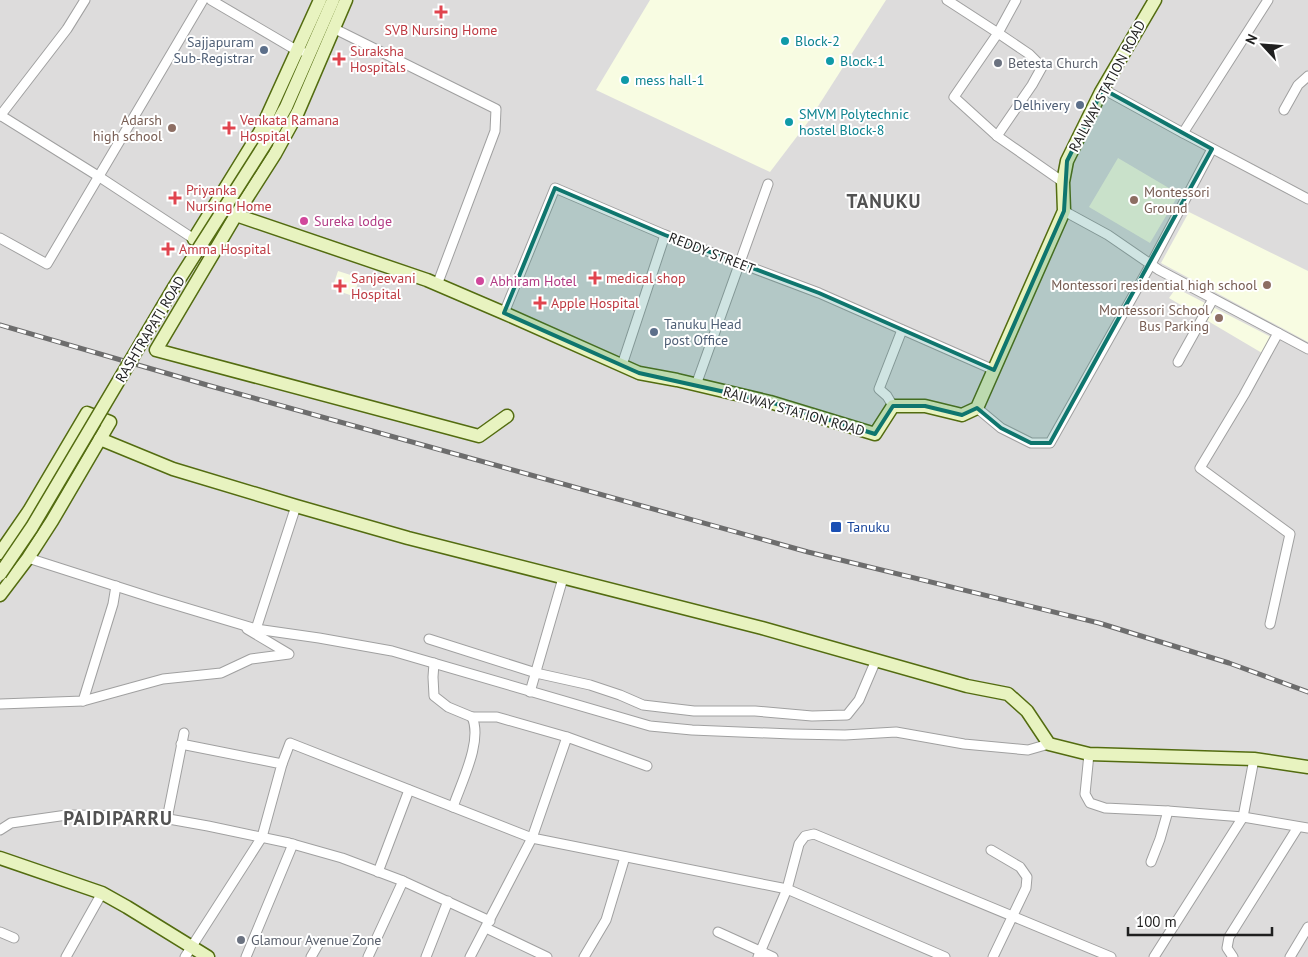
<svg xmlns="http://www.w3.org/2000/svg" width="1308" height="957" font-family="'PT Sans',sans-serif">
<rect width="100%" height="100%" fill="#efede6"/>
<rect fill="#dddcdc" x="0" y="0" width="1308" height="957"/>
<g fill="#f8fce2">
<path d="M650 0H886L808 122 770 172 596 90Z"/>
<path d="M1118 158 1179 194 1150 243 1089 207Z"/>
<path d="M1189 212 1308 271V342L1161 263Z"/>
<path d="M338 271 360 278 353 296 332 289Z"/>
<path d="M1176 288 1275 339 1262 353 1169 298Z"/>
</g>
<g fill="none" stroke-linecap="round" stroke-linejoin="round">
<defs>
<g id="street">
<path d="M211 0 296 50 301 51"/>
<path d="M947 0 998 33 954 97 997 136 1063 182"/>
<path d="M333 28 496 109 495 131 437 285"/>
<path d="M1103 89 1183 133 1268 0"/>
<path d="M1284 110 1298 85 1308 76"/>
<path d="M0 115 98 176 194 239"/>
<path d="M0 116 67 29 85 0"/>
<path d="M1183 133 1308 199"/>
<path d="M997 136 1032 85 1042 67 1029 54 998 33 1016 0"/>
<path d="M1064 211 1108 235 1159 270 1278 333"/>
<path d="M0 238 47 264 203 0"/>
<path d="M504 313 555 188 665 235 819 293 994 370"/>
<path d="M1178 362 1213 299"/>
<path d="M622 365 665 235"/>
<path d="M696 385 768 184"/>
<path d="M893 406 887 396 879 389 902 330"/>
<path d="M977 408 1001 428 1031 443H1050L1151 264 1212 149"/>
<path d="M28 558 156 599 256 629 319 638 392 651 650 726 692 730 792 734 845 735 896 732 964 744 1028 750 1049 744"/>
<path d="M1270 624 1290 534 1200 468 1244 395 1278 333 1308 349"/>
<path d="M256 629 296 506"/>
<path d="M429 639 536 673 590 685 620 695 643 705 694 711H755L812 716 847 715 859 700 876 660"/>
<path d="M434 663 433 677 434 696 448 707 472 717H497L567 737"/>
<path d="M530 692 563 578"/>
<path d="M83 701 113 604 116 586"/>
<path d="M0 704 83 701 163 679 221 673 251 659 289 654 247 629"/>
<path d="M181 744 282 764 262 837 185 957"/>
<path d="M1089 754 1085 794 1090 803 1105 808 1168 811 1243 817 1308 828"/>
<path d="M282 764 290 743 532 838 470 957"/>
<path d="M647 766 567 737 532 838 787 889 945 957"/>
<path d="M453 807C461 783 483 741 472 717"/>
<path d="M167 819 184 733"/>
<path d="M0 830 11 823 67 815 152 816 208 826 289 843 342 858 403 881 490 921"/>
<path d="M991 850 1020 867 1027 877 1026 888 993 957"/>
<path d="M1151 862 1160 839 1168 811"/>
<path d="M378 872 409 790"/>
<path d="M486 928 547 957"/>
<path d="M0 932 14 938"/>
<path d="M718 932 773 957"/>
<path d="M66 957 102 893"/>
<path d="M246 957 293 844"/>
<path d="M311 957 319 943"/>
<path d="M368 957 403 881"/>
<path d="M426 957 448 901"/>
<path d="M584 957 606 920 625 857"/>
<path d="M758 957 787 889 799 844 805 836 814 834 1111 957"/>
<path d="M1154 957 1243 817 1254 759"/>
<path d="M1233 957 1227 948 1229 937 1298 827"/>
<path d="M1290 957 1308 927"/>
</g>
<g id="secondary">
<path d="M346 0 298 112 275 154 236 215 156 350 479 436 507 416"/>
<path d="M267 141 286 107 333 0"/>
<path d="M236 215 427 280 504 313 639 373 677 380 770 402 875 434 893 406H925L962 415 977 408 1064 211 1063 182 1067 161 1101 92 1155 0"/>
<path d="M194 239 260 132 320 0"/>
<path d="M100 439 173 469 296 506 408 538 762 628 967 686 1008 694 1027 711 1049 744 1089 754 1254 759 1308 767"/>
<path d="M0 553 29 511 87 413 110 422 52 521 28 558 0 595"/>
<path d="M0 858 102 893 127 907 208 957"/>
</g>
</defs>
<use href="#street" stroke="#a0a0a0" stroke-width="11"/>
<use href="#secondary" stroke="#536c10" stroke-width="15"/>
<use href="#street" stroke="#fff" stroke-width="9"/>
<use href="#secondary" stroke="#e8f3c0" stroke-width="12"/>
<defs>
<path id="rail" d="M0 325 207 385 808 552 1099 623 1229 663 1308 692"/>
</defs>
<use href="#rail" stroke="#6d6d6d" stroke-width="5"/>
<use href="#rail" stroke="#fff" stroke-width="3" stroke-dasharray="9" stroke-linecap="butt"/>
<defs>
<path id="secondary-bridge" d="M0 574 32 527 173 289 267 141"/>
</defs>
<use href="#secondary-bridge" stroke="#536c10" stroke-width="15" stroke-linecap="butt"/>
<use href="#secondary-bridge" stroke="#e8f3c0" stroke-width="12"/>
</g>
<path fill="#0f766e" fill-opacity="0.2" stroke="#0f766e" stroke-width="4" stroke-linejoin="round" d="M1103 89 1212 149 1050 443H1031L1001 428 977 408 962 415 925 406H893L875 434 770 402 639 373 504 313 555 188 665 235 819 293 994 370 1064 211 1067 161Z"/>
<g fill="#e0444e" stroke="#fff" stroke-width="2">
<path d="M438.5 4.5h5v5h5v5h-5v5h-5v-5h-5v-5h5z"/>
<path d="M336.5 51.5h5v5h5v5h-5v5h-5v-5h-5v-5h5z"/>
<path d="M226.5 120.5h5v5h5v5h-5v5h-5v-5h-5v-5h5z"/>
<path d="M172.5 190.5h5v5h5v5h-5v5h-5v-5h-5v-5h5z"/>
<path d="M165.5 241.5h5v5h5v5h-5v5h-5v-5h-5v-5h5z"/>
<path d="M592.5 270.5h5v5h5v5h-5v5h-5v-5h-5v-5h5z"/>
<path d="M337.5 278.5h5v5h5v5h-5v5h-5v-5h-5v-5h5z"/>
<path d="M537.5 295.5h5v5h5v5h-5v5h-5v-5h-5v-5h5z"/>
</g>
<g fill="#0f9aa8" stroke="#fff" stroke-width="2">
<circle cx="785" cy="41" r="5"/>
<circle cx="830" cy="61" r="5"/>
<circle cx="625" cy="80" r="5"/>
<circle cx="789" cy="122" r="5"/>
</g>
<g fill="#5c6f8a" stroke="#fff" stroke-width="2">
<circle cx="264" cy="50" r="5"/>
<circle cx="1080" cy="105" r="5"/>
<circle cx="654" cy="332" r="5"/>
</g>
<g fill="#6b7280" stroke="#fff" stroke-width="2">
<circle cx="998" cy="63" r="5"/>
<circle cx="241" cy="940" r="5"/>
</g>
<g fill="#8d6e63" stroke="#fff" stroke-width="2">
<circle cx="172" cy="128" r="5"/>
<circle cx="1134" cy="200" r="5"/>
<circle cx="1267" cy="285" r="5"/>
<circle cx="1219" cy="318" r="5"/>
</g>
<g fill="#d1479c" stroke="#fff" stroke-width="2">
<circle cx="304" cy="221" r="5"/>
<circle cx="480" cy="281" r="5"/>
</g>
<rect fill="#1a4fb4" stroke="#fff" stroke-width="2" x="830" y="521" width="12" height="12" rx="2.5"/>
<g text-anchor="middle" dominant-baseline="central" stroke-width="4" stroke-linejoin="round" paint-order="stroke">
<g font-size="14" fill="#be3a42" stroke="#fff" text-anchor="start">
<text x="441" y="30" text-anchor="middle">SVB Nursing Home</text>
<text x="350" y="51">Suraksha<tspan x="350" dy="16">Hospitals</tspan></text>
<text x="240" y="120">Venkata Ramana<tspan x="240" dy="16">Hospital</tspan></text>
<text x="186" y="190">Priyanka<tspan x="186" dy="16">Nursing Home</tspan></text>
<text x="179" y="249">Amma Hospital</text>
<text x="351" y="278">Sanjeevani<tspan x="351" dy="16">Hospital</tspan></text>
<text x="606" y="278">medical shop</text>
<text x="551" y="303">Apple Hospital</text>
</g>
<g font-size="14" fill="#0d838f" stroke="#fff" text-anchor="start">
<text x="795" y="41">Block-2</text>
<text x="840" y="61">Block-1</text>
<text x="635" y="80">mess hall-1</text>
<text x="799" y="114">SMVM Polytechnic<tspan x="799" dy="16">hostel Block-8</tspan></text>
</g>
<g font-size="14" fill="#4e5e75" stroke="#fff" text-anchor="end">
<text x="254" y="42">Sajjapuram<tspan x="254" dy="16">Sub-Registrar</tspan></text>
<text x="1070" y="105">Delhivery</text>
<text x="664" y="324" text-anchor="start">Tanuku Head<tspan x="664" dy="16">post Office</tspan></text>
</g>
<g font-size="14" fill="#5b616d" stroke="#fff" text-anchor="start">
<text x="1008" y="63">Betesta Church</text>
<text x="251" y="940">Glamour Avenue Zone</text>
</g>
<g font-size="14" fill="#1f1f1f" stroke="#fff">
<text transform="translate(1107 86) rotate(-62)">RAILWAY STATION ROAD</text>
<text transform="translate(712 253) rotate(21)">REDDY STREET</text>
<text transform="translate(150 329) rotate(-59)">RASHTRAPATI ROAD</text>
<text transform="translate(794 411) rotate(16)">RAILWAY STATION ROAD</text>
</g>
<g font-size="14" fill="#785e54" stroke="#fff" text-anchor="end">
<text x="162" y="120">Adarsh<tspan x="162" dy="16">high school</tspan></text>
<text x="1144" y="192" text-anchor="start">Montessori<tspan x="1144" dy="16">Ground</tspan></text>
<text x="1257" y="285">Montessori residential high school</text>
<text x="1209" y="310">Montessori School<tspan x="1209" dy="16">Bus Parking</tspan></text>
</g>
<g font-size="14" fill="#b23c85" stroke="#fff" text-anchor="start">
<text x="314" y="221">Sureka lodge</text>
<text x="490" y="281">Abhiram Hotel</text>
</g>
<g font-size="14" fill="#164399" stroke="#fff" text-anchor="start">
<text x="847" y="527">Tanuku</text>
</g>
<g font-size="19" font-weight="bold" letter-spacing="1" fill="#525252" stroke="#fff">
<text x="884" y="201">TANUKU</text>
<text x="118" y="818">PAIDIPARRU</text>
</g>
</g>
<g transform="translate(1263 45) rotate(296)" stroke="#ffffff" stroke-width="4" paint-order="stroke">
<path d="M0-4L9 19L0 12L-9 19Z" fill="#1f1f1f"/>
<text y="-8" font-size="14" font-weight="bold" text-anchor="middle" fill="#1f1f1f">N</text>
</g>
<path d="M1128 927v8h144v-8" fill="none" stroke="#1f1f1f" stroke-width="2.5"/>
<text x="1136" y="927" font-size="15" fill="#1f1f1f" stroke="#ffffff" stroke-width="4" paint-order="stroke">100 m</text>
</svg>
